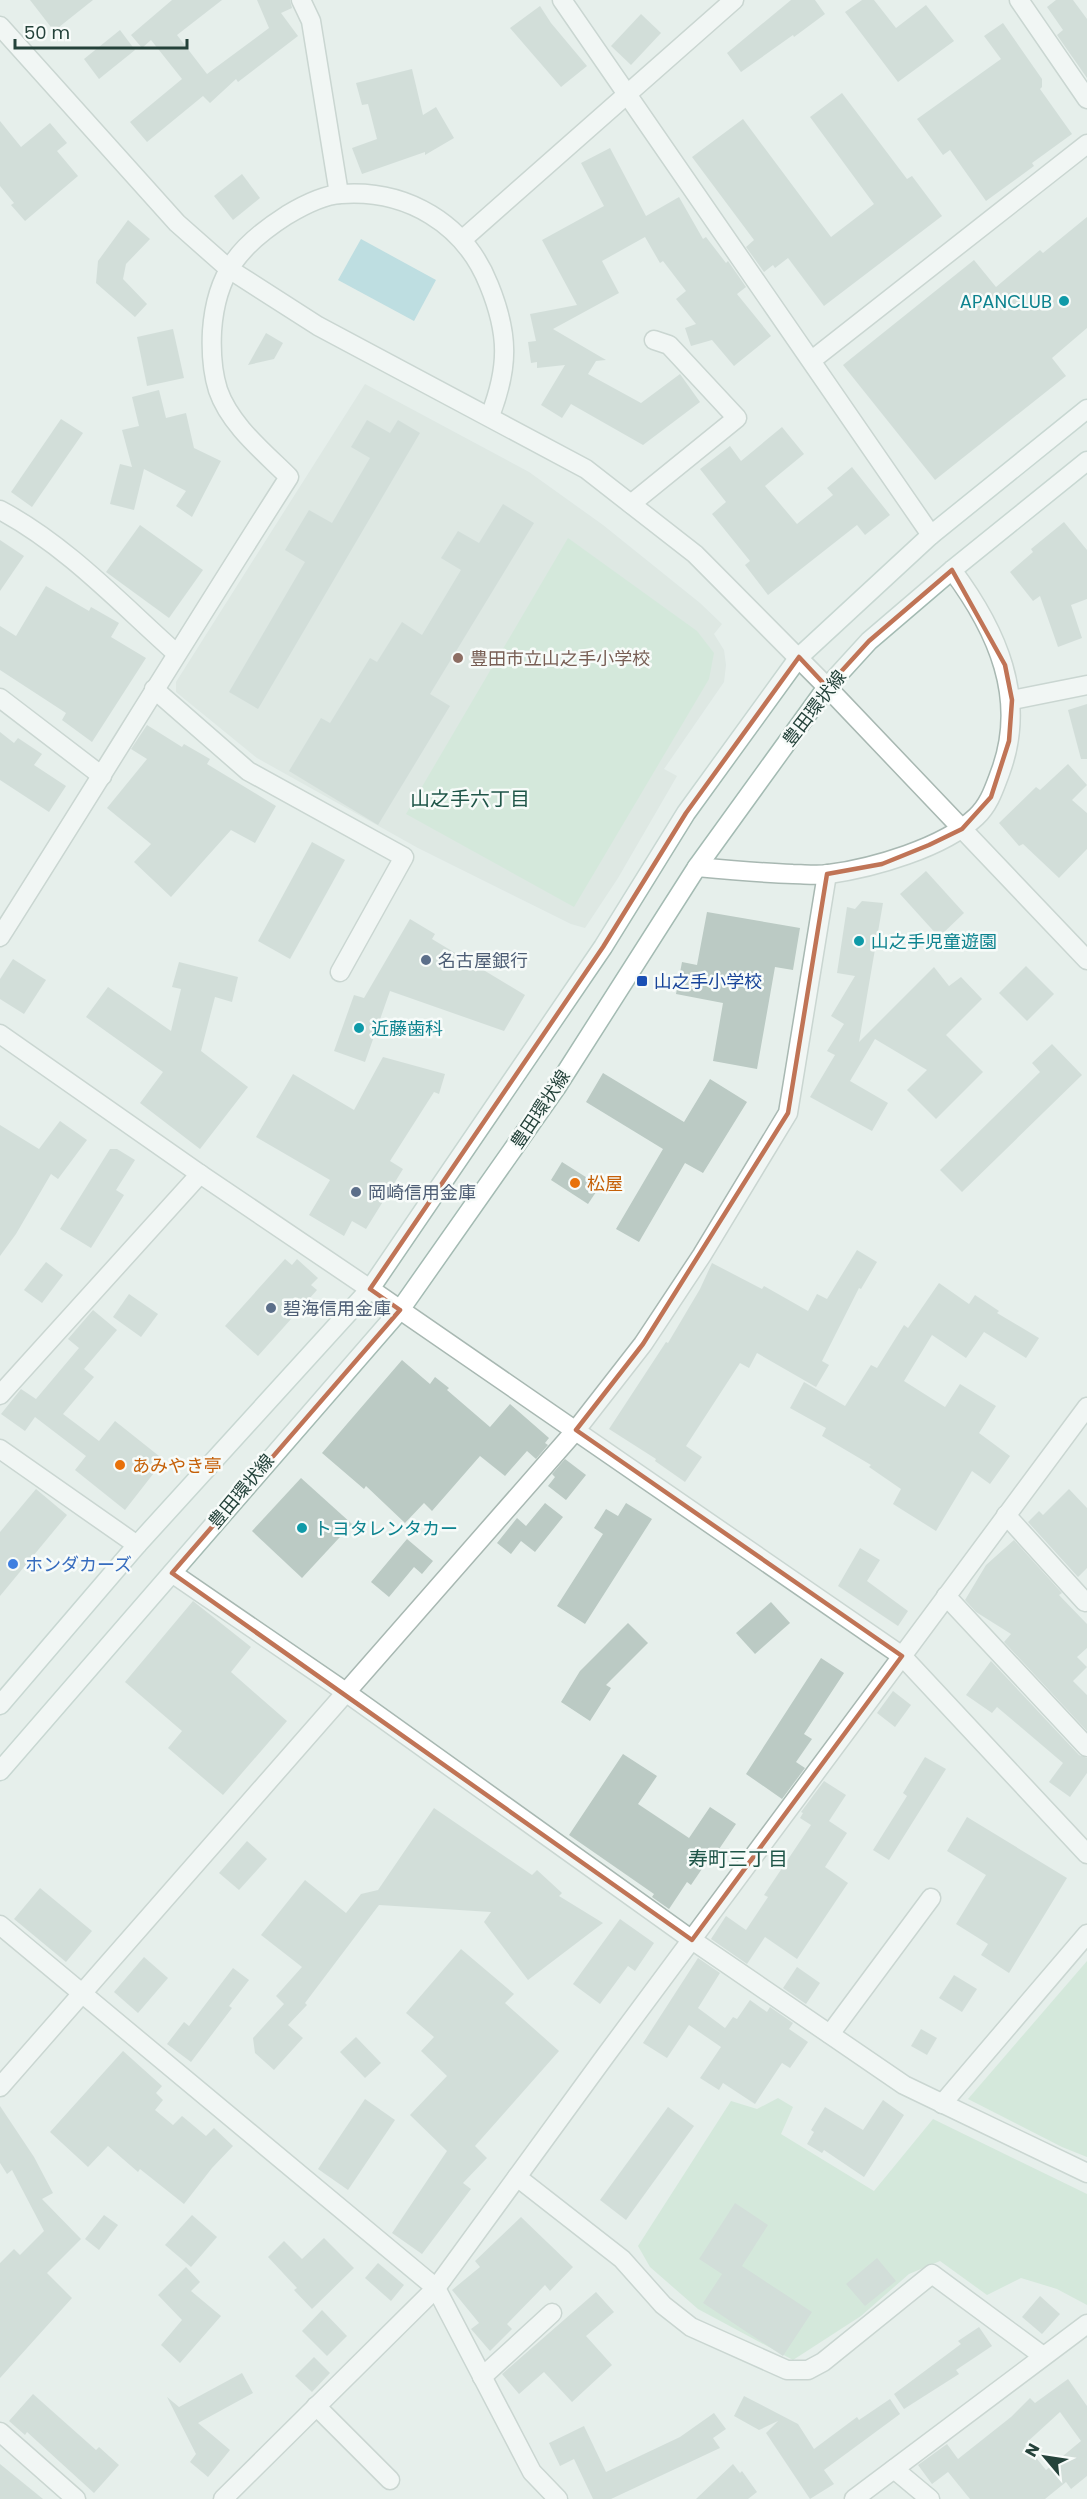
<svg xmlns="http://www.w3.org/2000/svg" width="1087" height="2499" font-family="Poppins,'Noto Sans JP',sans-serif">
<rect width="100%" height="100%" fill="#e6efeb"/>
<path fill="#d4dfda" d="M365 384 529 472 603 525 700 603 722 624 714 634 724 650 726 665 724 682 664 769 677 776 618 878 585 928 571 924 418 848 257 758 176 692V682Z"/>
<g fill="#bfe0c8">
<path d="M568 538 697 631 714 653 709 679 574 907 406 814Z"/>
<path d="M1087 1961V2157L1062 2147 968 2099Z"/>
<path d="M778 2098 793 2107 781 2134 874 2191 933 2119 1087 2194V2305L1057 2289 1021 2278 987 2295 940 2261 909 2274 861 2316 793 2360 698 2309 650 2267 638 2246 731 2101 757 2109Z"/>
</g>
<path fill="#8ec9d4" d="M361 239 436 280 414 321 338 280Z"/>
<g fill="#bbcac4" fill-rule="evenodd">
<path d="M30 0H93L54 31Z"/>
<path d="M172 0H222L177 35 207 74 269 28 257 0H290L292 8 281 13 298 36 238 82 236 79 210 103 203 96 147 142 130 122 182 79 151 40 142 48 131 35Z"/>
<path d="M791 0H815L825 14 794 37 793 35 741 72 727 53Z"/>
<path d="M862 0H874L896 28 926 5 954 41 898 82 845 12Z"/>
<path d="M1056 0H1073L1087 19V78L1057 35 1063 30 1047 7Z"/>
<path d="M540 6 551 23 587 66 561 87 510 28Z"/>
<path d="M641 14 661 33 631 65 611 46Z"/>
<path d="M1003 23 1042 79V87L1040 89 1072 134 1032 163 1034 166 986 201 950 150 943 155 917 119 1001 59 984 36Z"/>
<path d="M120 30 135 50 99 79 84 59Z"/>
<path d="M412 69 423 115 436 107 454 138 425 155V152L362 174 352 148 377 139 368 104 362 105 356 83Z"/>
<path d="M842 93 907 179 912 176 942 216 824 306 788 258 775 268 773 265 764 272 746 247 754 240 692 157 743 119 831 237 874 204 810 117Z"/>
<path d="M0 121 21 147 50 123 67 143 57 151 78 176 25 221 11 205 14 203 0 186Z"/>
<path d="M610 148 646 216 679 197 703 239 706 237 726 263 728 261 746 287 737 294 771 336 734 366 712 340 691 346 685 328 696 324 676 299 686 291 663 261 660 263 645 237 602 261 619 293 553 329 606 360 596 361 588 374 641 403 680 374 700 402 643 445 571 404 562 418 541 405 565 365 537 368V362L531 363 528 342 536 341 530 314 577 305 542 240 604 206 581 163Z"/>
<path d="M242 174 260 198 233 220 214 196Z"/>
<path d="M1087 217V328L1052 358 1066 376 935 480 843 365 974 260 996 287 1040 250 1043 253Z"/>
<path d="M128 220 150 239 126 264 123 279 147 304 135 317 96 283 98 261Z"/>
<path d="M173 329 184 378 147 386 137 337Z"/>
<path d="M266 333 283 343 274 359 248 365Z"/>
<path d="M159 390 166 418 186 413 194 448 221 461 192 517 176 506 186 491 144 469 134 510 110 504 120 464 132 467 122 430 139 426 132 397Z"/>
<path d="M61 419 83 433 32 507 11 492Z"/>
<path d="M367 420 390 433 398 420 420 433 258 709 229 692 305 562 285 550 309 510 332 523 370 458 351 447Z"/>
<path d="M782 427 804 454 765 486 797 524 833 495 827 488 852 467 890 515 865 535 857 525 768 595 745 565 750 561 712 514 726 502 700 469 730 446 741 461Z"/>
<path d="M503 504 534 523 430 694 450 706 378 825 289 771 321 718 330 723 370 658 377 662 402 622 422 635 461 570 441 558 458 531 479 543Z"/>
<path d="M1064 522 1087 550V599L1071 605 1082 638 1058 647 1040 596 1033 601 1010 572 1033 552 1031 549Z"/>
<path d="M140 525 203 570 169 618 106 572Z"/>
<path d="M0 540 24 556 0 591Z"/>
<path d="M46 586 89 611 91 607 119 623 111 637 146 658 92 742 62 720 66 713 0 670V626L16 636Z"/>
<path d="M1087 704V759H1081L1068 710Z"/>
<path d="M147 725 182 747 184 744 210 759 207 764 276 806 255 843 231 830 171 897 134 862 151 844 107 808 147 759 131 749Z"/>
<path d="M0 732 14 743 18 738 42 754 34 765 66 786 49 812 0 780Z"/>
<path d="M1068 764 1087 785 1072 800 1087 813V849L1059 878 1023 844 1019 846 999 823 1036 787 1040 790Z"/>
<path d="M312 842 345 860 290 959 258 941Z"/>
<path d="M926 871 964 913 939 937 900 894Z"/>
<path d="M862 901 883 903 859 1042 934 967 949 986 961 977 982 999 946 1035 983 1072 936 1119 907 1090 927 1070 875 1039 850 1081 888 1103 872 1131 810 1097 835 1055 827 1051 844 1024 831 1016 855 976 837 973 847 907 855 909Z"/>
<path d="M707 912 800 928 793 970 775 967 757 1069 713 1061 723 1003 676 994 682 962 697 965Z"/>
<path d="M410 919 435 934 432 939 525 995 504 1031 390 991 365 1062 334 1051 354 995 364 998Z"/>
<path d="M13 959 46 980 24 1014 0 999V979Z"/>
<path d="M179 962 238 977 232 1002 215 997 201 1051 248 1087 200 1149 140 1103 163 1072 86 1017 108 987 171 1031 181 989 172 987Z"/>
<path d="M1026 966 1054 994 1027 1021 999 993Z"/>
<path d="M1052 1044 1082 1075 962 1192 940 1170 1040 1072 1032 1063Z"/>
<path d="M383 1057 445 1074 439 1094 434 1092 390 1161 403 1169 366 1229 352 1221 344 1236 309 1215 330 1180 256 1137 293 1074 354 1110Z"/>
<path d="M603 1073 684 1122 710 1079 747 1102 703 1173 685 1163 639 1242 616 1229 663 1149 586 1102Z"/>
<path d="M60 1121 87 1140 58 1179 51 1174 16 1234 0 1256V1125L39 1149Z"/>
<path d="M110 1149H117L135 1160 116 1190 124 1195 91 1248 60 1229Z"/>
<path d="M562 1162 600 1186 588 1204 551 1180Z"/>
<path d="M857 1250 877 1262 861 1289 859 1288 822 1361 829 1365 816 1387 757 1353 749 1368 740 1363 686 1446 702 1457 685 1482 655 1461 656 1459 609 1429 666 1342 668 1343 700 1289 712 1263 762 1289 764 1286 808 1311 817 1294 827 1299Z"/>
<path d="M285 1259 292 1265 297 1259 318 1278 311 1285 317 1290 258 1356 225 1326Z"/>
<path d="M46 1262 63 1275 42 1303 24 1290Z"/>
<path d="M939 1283 969 1304 975 1295 999 1311 997 1313 1039 1338 1026 1358 984 1332 966 1358 932 1335 904 1381 945 1407 960 1384 996 1406 979 1433 1010 1456 990 1484 972 1471 936 1531 893 1504 901 1489 869 1467 871 1465 822 1436 826 1428 790 1408 804 1382 845 1406 871 1365 877 1368 904 1325 908 1328Z"/>
<path d="M129 1294 158 1314 141 1337 113 1317Z"/>
<path d="M93 1310 117 1330 84 1369 94 1377 63 1414 99 1441 115 1421 164 1460 125 1510 75 1470 86 1456 35 1417 25 1431 1 1414 21 1389 36 1399 79 1348 68 1339Z"/>
<path d="M402 1360 430 1384 435 1377 449 1388 447 1390 490 1427 510 1404 549 1438 545 1443 548 1445 536 1459 527 1451 505 1476 480 1456 432 1511 424 1503 405 1523 366 1486 364 1489 322 1453Z"/>
<path d="M565 1459 586 1475 566 1500 548 1486 555 1477 552 1474Z"/>
<path d="M301 1478 352 1524 302 1578 252 1531Z"/>
<path d="M36 1489 67 1515 0 1596V1532Z"/>
<path d="M1069 1489 1087 1508V1568L1078 1577 1028 1522 1039 1511 1043 1515Z"/>
<path d="M545 1503 563 1517 535 1552 521 1541 511 1554 497 1543 517 1518 526 1526Z"/>
<path d="M626 1503 652 1519 585 1624 557 1606 603 1534 594 1528 606 1509 618 1516Z"/>
<path d="M407 1539 433 1561 422 1574 414 1567 389 1597 371 1582Z"/>
<path d="M1014 1540 1062 1593 1059 1595 1087 1624V1648L1077 1657 1087 1667 1073 1681 1087 1695V1731L1004 1642 1011 1634 976 1612 965 1600 986 1565Z"/>
<path d="M860 1548 880 1560 867 1581 908 1611 898 1626 838 1586Z"/>
<path d="M193 1601 251 1647 231 1672 287 1721 223 1795 168 1748 182 1731 125 1682Z"/>
<path d="M771 1602 790 1623 755 1654 736 1633Z"/>
<path d="M628 1623 648 1643 606 1685 611 1688 590 1721 561 1702 580 1671Z"/>
<path d="M821 1658 844 1673 804 1734 812 1739 796 1762 805 1768 782 1799 746 1774Z"/>
<path d="M991 1661 1079 1755 1087 1758V1773L1070 1797 1049 1782 1063 1763 997 1707 992 1713 966 1695Z"/>
<path d="M893 1691 911 1705 895 1727 877 1713Z"/>
<path d="M623 1754 657 1776 638 1804 689 1838 710 1807 736 1824 711 1861 708 1860 691 1885 687 1882 669 1909 652 1897 654 1894 569 1835Z"/>
<path d="M925 1757 946 1769 889 1860 873 1850 907 1796 903 1793Z"/>
<path d="M824 1781 846 1795 829 1821 847 1833 825 1867 848 1883 797 1959 765 1937 747 1964 711 1939 726 1916 746 1930 768 1897 764 1895 811 1825 800 1818 803 1813 801 1812Z"/>
<path d="M434 1808 532 1875 537 1870 562 1893 559 1896 603 1923 528 1980 484 1922 491 1912 379 1905 305 2003 307 2005 288 2025 303 2038 274 2070 255 2053 253 2038 284 2004 276 1996 302 1967 261 1935 305 1880 346 1913 361 1894 378 1890Z"/>
<path d="M967 1817 1067 1878 1009 1973 981 1955 988 1944 956 1924 986 1875 947 1851Z"/>
<path d="M247 1841 267 1859 239 1890 219 1873Z"/>
<path d="M40 1888 92 1931 66 1962 14 1919Z"/>
<path d="M620 1919 654 1943 635 1971 628 1966 600 2004 573 1984Z"/>
<path d="M461 1949 514 1994 505 2003 559 2051 475 2146 487 2158 463 2183 471 2189 422 2254 392 2233 447 2151 410 2115 447 2076 421 2051 434 2037 406 2013Z"/>
<path d="M144 1957 168 1978 138 2013 114 1992Z"/>
<path d="M698 1958 720 1973 698 2008 725 2028 733 2017 737 2019 750 2000 767 2012 770 2007 793 2023 789 2029 808 2042 790 2068 782 2063 755 2104 723 2083 719 2090 700 2078 721 2047 689 2025 667 2058 643 2043Z"/>
<path d="M797 1967 820 1983 806 2004 783 1988Z"/>
<path d="M233 1968 249 1980 229 2006 232 2008 191 2062 167 2044 184 2022 189 2026Z"/>
<path d="M954 1975 977 1989 962 2012 939 1998Z"/>
<path d="M921 2029 937 2038 927 2055 911 2046Z"/>
<path d="M356 2037 381 2063 365 2078 340 2052Z"/>
<path d="M123 2051 162 2086 156 2093 163 2100 155 2110 173 2125 182 2116 206 2136 214 2128 233 2146 212 2168 184 2204 140 2169 138 2172 108 2146 88 2167 50 2132Z"/>
<path d="M365 2099 395 2120 348 2190 318 2169Z"/>
<path d="M883 2100 904 2115 864 2177 824 2150 822 2153 807 2144 814 2132 811 2130 825 2107 863 2130Z"/>
<path d="M0 2106 34 2157 53 2193 42 2199 81 2239 47 2273 72 2298 0 2378V2263L14 2249 20 2255 44 2231 12 2170 7 2174 0 2163Z"/>
<path d="M668 2107 694 2126 626 2220 600 2200Z"/>
<path d="M735 2203 768 2225 742 2266 812 2312 783 2356 703 2303 722 2274 699 2259Z"/>
<path d="M104 2215 118 2225 99 2250 85 2239Z"/>
<path d="M192 2215 217 2237 191 2267 165 2245Z"/>
<path d="M521 2217 573 2267 550 2291 545 2285 507 2324 512 2329 490 2351 471 2329 479 2323 452 2290 480 2267 475 2261Z"/>
<path d="M324 2238 354 2268 312 2309 294 2290 297 2288 268 2257 284 2241 302 2259Z"/>
<path d="M877 2258 896 2281 865 2306 846 2284Z"/>
<path d="M378 2263 404 2285 391 2301 365 2278Z"/>
<path d="M186 2267 200 2282 191 2291 221 2316 180 2363 161 2345 182 2320 158 2295Z"/>
<path d="M596 2292 614 2312 586 2336 612 2365 572 2402 544 2372 519 2394 502 2374Z"/>
<path d="M1040 2296 1060 2314 1042 2334 1022 2317Z"/>
<path d="M322 2310 347 2336 327 2356 302 2331Z"/>
<path d="M979 2327 992 2346 956 2370 959 2374 904 2409 894 2394 961 2344 958 2341Z"/>
<path d="M314 2357 330 2373 312 2392 295 2376Z"/>
<path d="M242 2373 253 2393 198 2423 230 2450 208 2477 190 2462 196 2454 167 2397 179 2407Z"/>
<path d="M1068 2379 1087 2406V2476L1071 2489 1066 2482 1045 2499H970L948 2472 932 2484 918 2465 947 2444 958 2459 1011 2417 1030 2398 1035 2403ZM1060 2412 1081 2441 1046 2470 1025 2444Z"/>
<path d="M33 2394 96 2450 99 2447 119 2465 94 2493 27 2432 25 2435 9 2421Z"/>
<path d="M744 2396 798 2424 814 2449 857 2417 859 2420 890 2399 900 2414 824 2470 834 2484 810 2499 766 2433 778 2421 759 2430 734 2416Z"/>
<path d="M714 2413 726 2429 713 2438 720 2448 611 2499H593L574 2459 560 2466 549 2443 584 2426 606 2472 680 2437Z"/>
<path d="M0 2464 43 2499H0Z"/>
<path d="M733 2464 740 2473 742 2471 757 2492 748 2499H696Z"/>
</g>
<g fill="none" stroke-linecap="round" stroke-linejoin="round">
<defs>
<g id="minor">
<path d="M301 0 311 21 339 194"/>
<path d="M562 0 931 535"/>
<path d="M1019 0 1087 99"/>
<path d="M463 239 734 0"/>
<path d="M812 360 1087 144"/>
<path d="M631 504 737 418 669 345 654 340"/>
<path d="M0 510C66 545 120 603 176 653"/>
<path d="M154 689 248 771 404 857 340 972"/>
<path d="M0 698 102 776"/>
<path d="M1012 700 1087 685"/>
<path d="M697 867C729 870 761 873 793 874 804 874 817 876 829 874 873 868 943 848 976 817 989 805 994 789 1000 773 1028 699 997 630 952 570"/>
<path d="M0 937C97 784 191 630 289 477 264 452 230 425 218 390 212 371 211 351 212 331 216 273 240 245 287 215 302 206 323 195 341 194 407 189 465 224 489 285 509 334 509 367 490 416"/>
<path d="M370 1289 902 1656 1087 1854"/>
<path d="M0 1395 200 1174"/>
<path d="M0 1449 137 1545"/>
<path d="M1006 1515 1085 1602"/>
<path d="M172 1573 347 1693 692 1940 904 2085 1087 2173"/>
<path d="M946 1596 1087 1747"/>
<path d="M0 1925 436 2288 532 2472 558 2499"/>
<path d="M830 2034 931 1898"/>
<path d="M0 2087 576 1430 643 1344 702 1255 788 1113 827 874"/>
<path d="M942 2104 1087 1934"/>
<path d="M517 2177 622 2259 663 2305 691 2327 787 2370H808L823 2362 932 2274 1043 2356"/>
<path d="M482 2377 552 2313"/>
<path d="M316 2406 390 2480"/>
<path d="M0 2432 76 2499"/>
<path d="M894 2469 930 2499"/>
<path d="M223 2499 436 2288 606 2055 1087 1407"/>
<path d="M854 2499 1087 2324"/>
</g>
<g id="tertiary">
<path d="M0 26 177 223 229 269 318 326 586 469 695 554 827 687 1087 960"/>
<path d="M0 1034 200 1174 370 1289"/>
</g>
<g id="secondary">
<path d="M0 1705 137 1545 370 1289 603 947 686 813 799 657 931 535 1087 409"/>
<path d="M0 1771 400 1310 556 1088 697 867 827 687 869 641 952 570 1087 461"/>
</g>
</defs>
<use href="#minor" stroke="#a8b8b2" stroke-width="21"/>
<use href="#tertiary" stroke="#a8b8b2" stroke-width="21"/>
<use href="#secondary" stroke="#a4bbb3" stroke-width="21"/>
<use href="#minor" stroke="#fff" stroke-width="18"/>
<use href="#tertiary" stroke="#fff" stroke-width="18"/>
<use href="#secondary" stroke="#fff" stroke-width="18"/>
</g>
<path d="M0 0H1087V2499H0ZM952 570 1005 665 1012 700 1009 741 991 797 962 829 929 845 882 864 827 874 788 1113 643 1344 576 1430 902 1656 692 1940 172 1573 400 1310 370 1289 603 947 686 813 799 657 827 687 869 641Z" fill="#e6efeb" fill-opacity=".55" fill-rule="evenodd"/>
<path fill="none" stroke="#c07456" stroke-width="4.5" stroke-linejoin="round" d="M952 570 1005 665 1012 700 1009 741 991 797 962 829 929 845 882 864 827 874 788 1113 643 1344 576 1430 902 1656 692 1940 172 1573 400 1310 370 1289 603 947 686 813 799 657 827 687 869 641Z"/>
<g fill="#0f9aa8" stroke="#f7fbf9" stroke-width="2">
<circle cx="1064" cy="301" r="6"/>
<circle cx="859" cy="941" r="6"/>
<circle cx="359" cy="1028" r="6"/>
<circle cx="302" cy="1528" r="6"/>
</g>
<circle fill="#8d6e63" stroke="#f7fbf9" stroke-width="2" cx="458" cy="658" r="6"/>
<g fill="#5c6f8a" stroke="#f7fbf9" stroke-width="2">
<circle cx="426" cy="960" r="6"/>
<circle cx="356" cy="1192" r="6"/>
<circle cx="271" cy="1308" r="6"/>
</g>
<rect fill="#1a4fb4" stroke="#f7fbf9" stroke-width="2" x="636" y="975" width="12" height="12" rx="3"/>
<g fill="#e8710a" stroke="#f7fbf9" stroke-width="2">
<circle cx="575" cy="1183" r="6"/>
<circle cx="120" cy="1465" r="6"/>
</g>
<circle fill="#3f7fe0" stroke="#f7fbf9" stroke-width="2" cx="13" cy="1564" r="6"/>
<g text-anchor="middle" dominant-baseline="central" stroke-width="5" stroke-linejoin="round" paint-order="stroke">
<g font-size="18" fill="#0d838f" stroke="#f7fbf9" text-anchor="start">
<text x="1052" y="301" text-anchor="end">APANCLUB</text>
<text x="871" y="941">山之手児童遊園</text>
<text x="371" y="1028">近藤歯科</text>
<text x="314" y="1528">トヨタレンタカー</text>
</g>
<g font-size="18" fill="#785e54" stroke="#f7fbf9" text-anchor="start">
<text x="470" y="658">豊田市立山之手小学校</text>
</g>
<g font-size="18" fill="#24423a" stroke="#f7fbf9">
<text transform="translate(814 708) rotate(-52)">豊田環状線</text>
<text transform="translate(540 1109) rotate(-56)">豊田環状線</text>
<text transform="translate(241 1491) rotate(-50)">豊田環状線</text>
</g>
<g font-size="18" fill="#4e5e75" stroke="#f7fbf9" text-anchor="start">
<text x="438" y="960">名古屋銀行</text>
<text x="368" y="1192">岡崎信用金庫</text>
<text x="283" y="1308">碧海信用金庫</text>
</g>
<g font-size="18" fill="#164399" stroke="#f7fbf9" text-anchor="start">
<text x="654" y="981">山之手小学校</text>
</g>
<g font-size="18" fill="#c56008" stroke="#f7fbf9" text-anchor="start">
<text x="587" y="1183">松屋</text>
<text x="132" y="1465">あみやき亭</text>
</g>
<g font-size="18" fill="#366cbe" stroke="#f7fbf9" text-anchor="start">
<text x="25" y="1564">ホンダカーズ</text>
</g>
<g font-size="20" fill="#1f5548" stroke="#f7fbf9">
<text x="470" y="799">山之手六丁目</text>
<text x="738" y="1859">寿町三丁目</text>
</g>
</g>
<g transform="translate(1045 2457) rotate(299)" stroke="#f7fbf9" stroke-width="4.5" paint-order="stroke">
<path d="M0-4.5L10 22L0 15L-10 22Z" fill="#24423a"/>
<text y="-9" font-size="16" font-weight="bold" text-anchor="middle" fill="#24423a">N</text>
</g>
<path d="M15 39v9h172v-9" fill="none" stroke="#24423a" stroke-width="3"/>
<text x="24" y="39" font-size="18" fill="#24423a" stroke="#f7fbf9" stroke-width="4.5" paint-order="stroke">50 m</text>
</svg>
